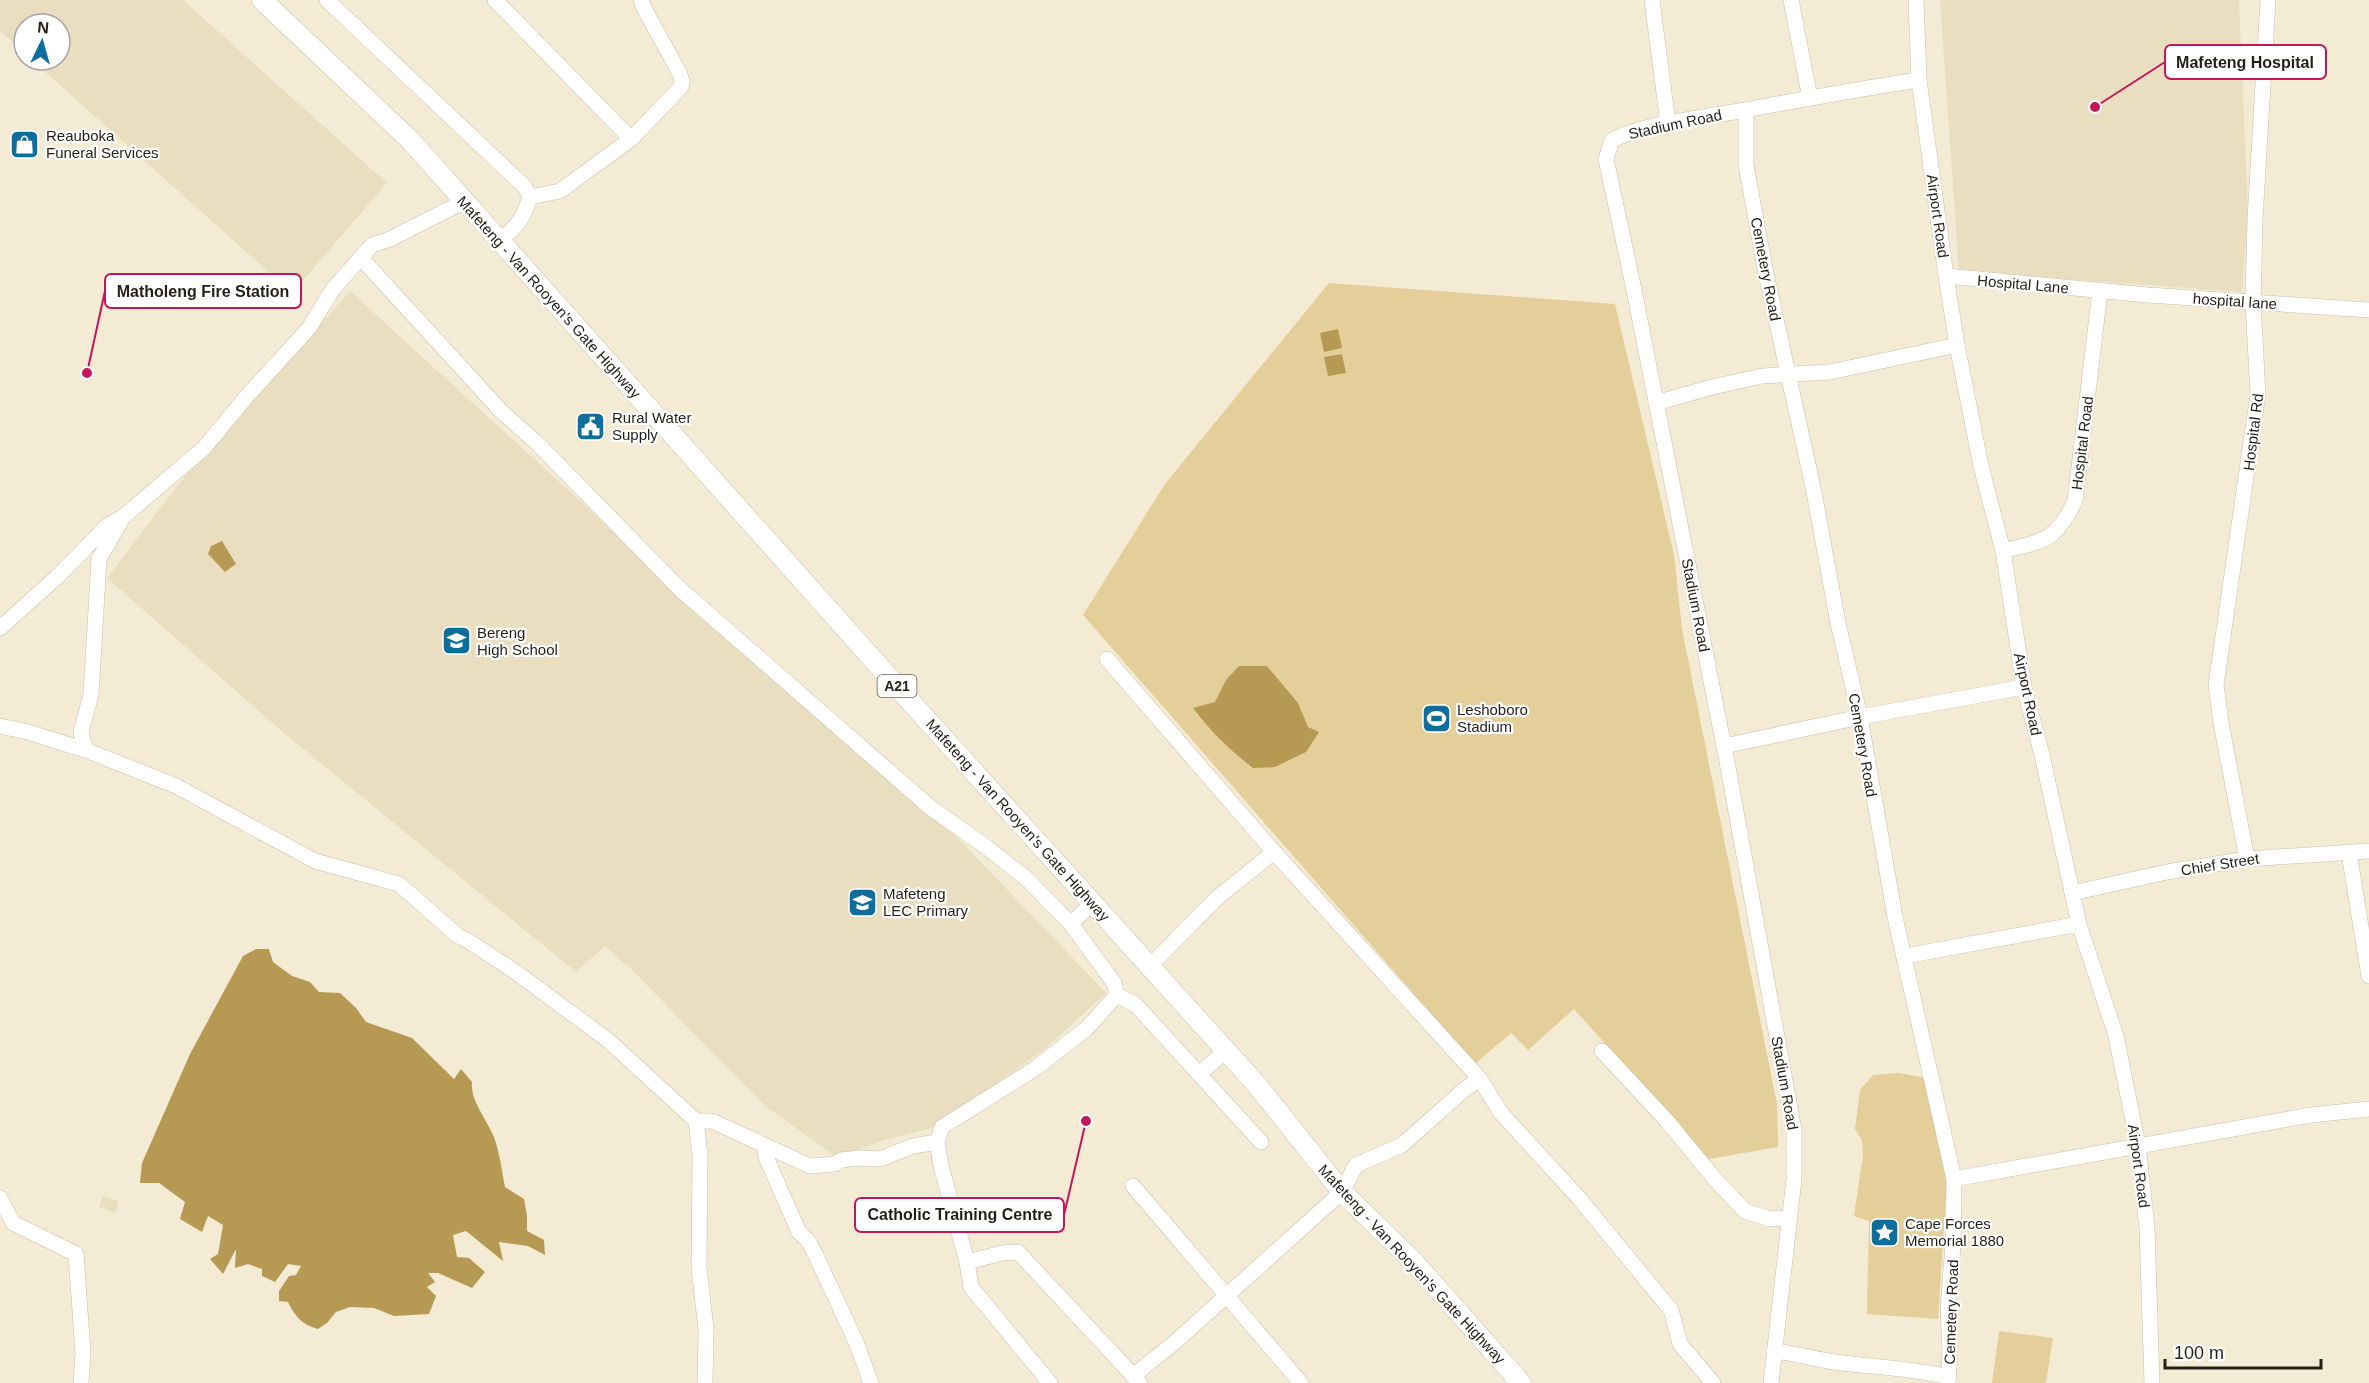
<svg xmlns="http://www.w3.org/2000/svg" width="2369" height="1383" font-family="Arial,sans-serif">
<rect width="100%" height="100%" fill="#f4ebd4"/>
<g fill="#eadec1">
<path d="M0 0H183L387 183 292 293 32 60H60V24H24V52L0 31Z"/>
<path d="M1940 0H2239L2248 214 2242 292 1959 271Z"/>
<path d="M350 291 860 756 954 834 1106 993 1045 1049 932 1128 884 1140 838 1158 765 1106 633 971 605 946 576 972 285 734 107 578 188 472Z"/>
<path d="M103 1196 119 1201 115 1213 99 1207Z"/>
</g>
<g fill="#e4ce9a">
<path d="M1329 283 1615 304 1674 555 1682 629 1777 1104 1778 1147 1709 1159 1574 1009 1528 1050 1511 1033 1475 1064 1083 615 1165 484Z"/>
<path d="M1899 1073 1926 1078 1947 1181 1938 1319 1867 1314 1869 1221 1854 1216 1863 1155 1862 1140 1855 1129 1860 1090 1873 1075Z"/>
<path d="M1999 1331 2053 1338 2046 1383H1992Z"/>
</g>
<g fill="#b69a54">
<path d="M1338 329 1342 348 1324 352 1320 333Z"/>
<path d="M1342 354 1346 373 1328 376 1324 357Z"/>
<path d="M222 541 236 564 225 572 208 554 211 546Z"/>
<path d="M1239 666H1267L1298 703 1308 727 1319 732 1306 752 1275 767 1253 768C1230 750 1210 731 1193 708L1215 702 1226 680Z"/>
<path d="M256 949H269L273 962 292 976 310 982 319 992 340 993 356 1008 366 1022 412 1038 454 1079 461 1069 472 1082C470 1102 488 1120 495 1140 500 1155 502 1172 505 1187L524 1199 527 1216V1231L544 1240 545 1255 528 1246 499 1242 503 1261 466 1231 453 1235 457 1257 469 1258 485 1272 472 1288 438 1273H428L435 1282 427 1287 436 1296 429 1314 394 1316 374 1308 350 1307 336 1312 327 1323 318 1329C303 1325 295 1317 288 1302L279 1301V1291L289 1276 296 1275 301 1266 288 1264 275 1282 262 1276V1269L248 1264 235 1268 236 1249 223 1274 210 1259 218 1254 223 1225 208 1216 202 1232 180 1219 185 1202 159 1183H140L142 1163 190 1054 243 956Z"/>
</g>
<g fill="none" stroke-linecap="round" stroke-linejoin="round">
<defs>
<g id="minor">
<path d="M327 0 525 187 530 197C524 217 517 228 500 239"/>
<path d="M495 0 631 139"/>
<path d="M1652 0 1668 124"/>
<path d="M1791 0 1810 98"/>
<path d="M1916 0 1919 80 1946 276 1957 345 1981 466 2003 551 2024 687 2042 755 2079 924 2116 1036 2138 1145 2147 1228 2152 1383"/>
<path d="M1746 110V165L1765 269 1813 487 1838 623 1860 717 1895 917 1954 1179 1953 1245 1948 1308 1950 1352 1948 1383"/>
<path d="M530 197 560 191 631 139 681 87 682 81 679 72 645 10 641 0"/>
<path d="M361 258 501 411 539 445 680 589 931 808 985 846 1027 879 1071 924 1093 902"/>
<path d="M1946 276 2148 295 2369 310"/>
<path d="M1656 403 1712 387 1762 376 1830 372 1957 345"/>
<path d="M2003 551C2045 540 2055 542 2075 501L2100 291"/>
<path d="M0 628 57 577 107 526 123 517 204 448 247 396 309 328 333 289 372 245 390 239 457 205 462 200"/>
<path d="M1107 659 1274 852 1480 1079 1501 1113 1578 1197 1671 1310 1680 1344 1713 1383"/>
<path d="M0 726 28 732 88 751 176 786 315 861 399 884 458 936 467 940 517 973 609 1041 696 1121 700 1155 699 1268 706 1329 705 1383"/>
<path d="M1724 746 1860 717 2024 687"/>
<path d="M88 751 84 744 81 732 91 695 99 559 123 517"/>
<path d="M2349 853 2369 976"/>
<path d="M2247 859 2221 723 2216 685 2258 394 2253 303 2255 219 2268 0"/>
<path d="M2072 893 2167 872 2247 859 2369 851"/>
<path d="M1905 956 2079 924"/>
<path d="M1149 967 1218 897 1274 852"/>
<path d="M1117 995 1136 1005 1261 1142"/>
<path d="M1602 1051 1667 1121 1713 1177 1745 1211 1770 1219 1790 1218"/>
<path d="M1199 1074 1226 1051"/>
<path d="M696 1121H712L810 1166 835 1164 841 1160 859 1158 880 1159 913 1146 937 1142"/>
<path d="M765 1147 766 1157 799 1232 809 1242 817 1258 856 1342 871 1383"/>
<path d="M1954 1179 2311 1115 2369 1109"/>
<path d="M1133 1186 1301 1383"/>
<path d="M0 1198 13 1223 76 1254 83 1353 81 1383"/>
<path d="M967 1262 1002 1253 1018 1252 1140 1383"/>
<path d="M1774 1351C1795 1353 1814 1359 1834 1362 1872 1367 1911 1368 1949 1377"/>
<path d="M1134 1375 1174 1343 1342 1192 1356 1165 1402 1145 1465 1089 1480 1079"/>
<path d="M1050 1383 971 1287 967 1262 941 1166 937 1142 942 1127 1036 1068 1087 1028 1117 995 1114 983 1071 924"/>
<path d="M1771 1383 1794 1179V1130L1727 762 1634 290 1606 159 1612 140C1649 123 1693 119 1733 112 1795 101 1857 89 1919 80"/>
</g>
<path id="major" d="M262 0 410 140 927 720 1257 1085 1342 1192 1414 1262 1521 1383"/>
</defs>
<use href="#minor" stroke="#c9c0aa" stroke-width="16"/>
<use href="#major" stroke="#c9c0aa" stroke-width="21"/>
<use href="#minor" stroke="#fff" stroke-width="15"/>
<use href="#major" stroke="#fff" stroke-width="20"/>
</g>
<defs>
<symbol id="shop-square" viewBox="-11 -11 22 22"><rect x="-9" y="-9" width="18" height="18" rx="4" fill="#0d6d9b" stroke="#fff"/><path d="M-5-2.5h2.3a2.7 3.5 0 0 1 5.4 0H5L5.5 6h-11ZM-1.5-2.5h3a1.5 2.3 0 0 0-3 0Z" fill="#fff"/></symbol>
<symbol id="civic-square" viewBox="-11 -11 22 22"><rect x="-9" y="-9" width="18" height="18" rx="4" fill="#0d6d9b" stroke="#fff"/><path d="M-.6-6.5H3V-4.5H.6V-3L4-1V1h2V6H-6V1h2V-1L-.6-3ZM-1.2 2.5V6h2.4V2.5Z" fill="#fff"/></symbol>
<symbol id="school-square" viewBox="-11 -11 22 22"><rect x="-9" y="-9" width="18" height="18" rx="4" fill="#0d6d9b" stroke="#fff"/><path d="M0-5L7-2L0 1L-7-2ZM-4 1L0 2.5L4 1V4Q0 6-4 4Z" fill="#fff"/></symbol>
<symbol id="stadium-square" viewBox="-11 -11 22 22"><rect x="-9" y="-9" width="18" height="18" rx="4" fill="#0d6d9b" stroke="#fff"/><path d="M0-5a6.5 5 0 1 0 0 10a6.5 5 0 1 0 0-10ZM-3.5-1.8h7v3.6h-7Z" fill="#fff"/></symbol>
<symbol id="sight-square" viewBox="-11 -11 22 22"><rect x="-9" y="-9" width="18" height="18" rx="4" fill="#0d6d9b" stroke="#fff"/><path d="M0-6L1.8-2.2L6-1.7L2.9 1.2L3.7 5.4L0 3.3L-3.7 5.4L-2.9 1.2L-6-1.7L-1.8-2.2Z" fill="#fff"/></symbol>
</defs>
<g fill-rule="evenodd">
<use href="#shop-square" x="8" y="128" width="33" height="33"/>
<use href="#civic-square" x="574" y="410" width="33" height="33"/>
<use href="#school-square" x="440" y="624" width="33" height="33"/>
<use href="#stadium-square" x="1420" y="702" width="33" height="33"/>
<use href="#school-square" x="846" y="886" width="33" height="33"/>
<use href="#sight-square" x="1868" y="1216" width="33" height="33"/>
</g>
<g text-anchor="middle" dominant-baseline="central" stroke-width="4.5" stroke-linejoin="round" paint-order="stroke">
<rect fill="#fff" stroke="#65625d" stroke-width="1.5" x="877.5" y="675" width="39" height="22" rx="4.5"/>
<g font-size="14" font-weight="bold" fill="#231f17">
<text x="897" y="686">A21</text>
</g>
<g font-size="15" fill="#231f17" stroke="#fff">
<text transform="translate(1675 124) rotate(-12)">Stadium Road</text>
<text transform="translate(1938 216) rotate(82)">Airport Road</text>
<text transform="translate(1766 269) rotate(79)">Cemetery Road</text>
<text transform="translate(2023 284) rotate(5)">Hospital Lane</text>
<text transform="translate(549 297) rotate(48)">Mafeteng - Van Rooyen's Gate Highway</text>
<text transform="translate(2235 301) rotate(4)">hospital lane</text>
<text transform="translate(2253 432) rotate(-83)">Hospital Rd</text>
<text transform="translate(2082 443) rotate(-83)">Hospital Road</text>
<text transform="translate(1696 605) rotate(79)">Stadium Road</text>
<text transform="translate(2028 694) rotate(78)">Airport Road</text>
<text transform="translate(1863 745) rotate(80)">Cemetery Road</text>
<text transform="translate(1018 820) rotate(48)">Mafeteng - Van Rooyen's Gate Highway</text>
<text transform="translate(2220 864) rotate(-9)">Chief Street</text>
<text transform="translate(1785 1083) rotate(80)">Stadium Road</text>
<text transform="translate(2139 1166) rotate(82)">Airport Road</text>
<text transform="translate(1412 1264) rotate(47)">Mafeteng - Van Rooyen's Gate Highway</text>
<text transform="translate(1951 1312) rotate(-88)">Cemetery Road</text>
</g>
<g font-size="15" fill="#231f17" stroke="#fff" text-anchor="start">
<text x="46" y="135">Reauboka<tspan x="46" dy="17">Funeral Services</tspan></text>
<text x="612" y="417">Rural Water<tspan x="612" dy="17">Supply</tspan></text>
<text x="477" y="632">Bereng<tspan x="477" dy="17">High School</tspan></text>
<text x="1457" y="709">Leshoboro<tspan x="1457" dy="17">Stadium</tspan></text>
<text x="883" y="893">Mafeteng<tspan x="883" dy="17">LEC Primary</tspan></text>
<text x="1905" y="1223">Cape Forces<tspan x="1905" dy="17">Memorial 1880</tspan></text>
</g>
</g>
<path fill="none" stroke="#c2185b" stroke-width="2" d="M2095 107L2165 62M87 373L105 291M1086 1121L1064 1215"/>
<g fill="#c2185b" stroke="#fff" stroke-width="2">
<circle cx="2095" cy="107" r="6"/>
<circle cx="87" cy="373" r="6"/>
<circle cx="1086" cy="1121" r="6"/>
</g>
<g fill="#fff" stroke="#c2185b" stroke-width="2">
<rect x="2165" y="45" width="161" height="34" rx="6"/>
<rect x="105" y="274" width="196" height="34" rx="6"/>
<rect x="855" y="1198" width="209" height="34" rx="6"/>
</g>
<g font-size="16" text-anchor="middle" font-weight="bold" fill="#231f17">
<text x="2245" y="68">Mafeteng Hospital</text>
<text x="203" y="297">Matholeng Fire Station</text>
<text x="960" y="1220">Catholic Training Centre</text>
</g>
<g transform="translate(42 42) rotate(5)"><circle r="28" fill="#ffffff" stroke="#a7a5a2" stroke-width="1.5"/>
<path d="M0-4.5L10 22L0 15L-10 22Z" fill="#0d6d9b"/>
<text y="-9" font-size="16" font-weight="bold" text-anchor="middle" fill="#231f17">N</text>
</g>
<path d="M2165 1359v9h156v-9" fill="none" stroke="#231f17" stroke-width="3"/>
<text x="2174" y="1359" font-size="18" fill="#231f17" stroke="#ffffff" stroke-width="4.5" paint-order="stroke">100 m</text>
</svg>
